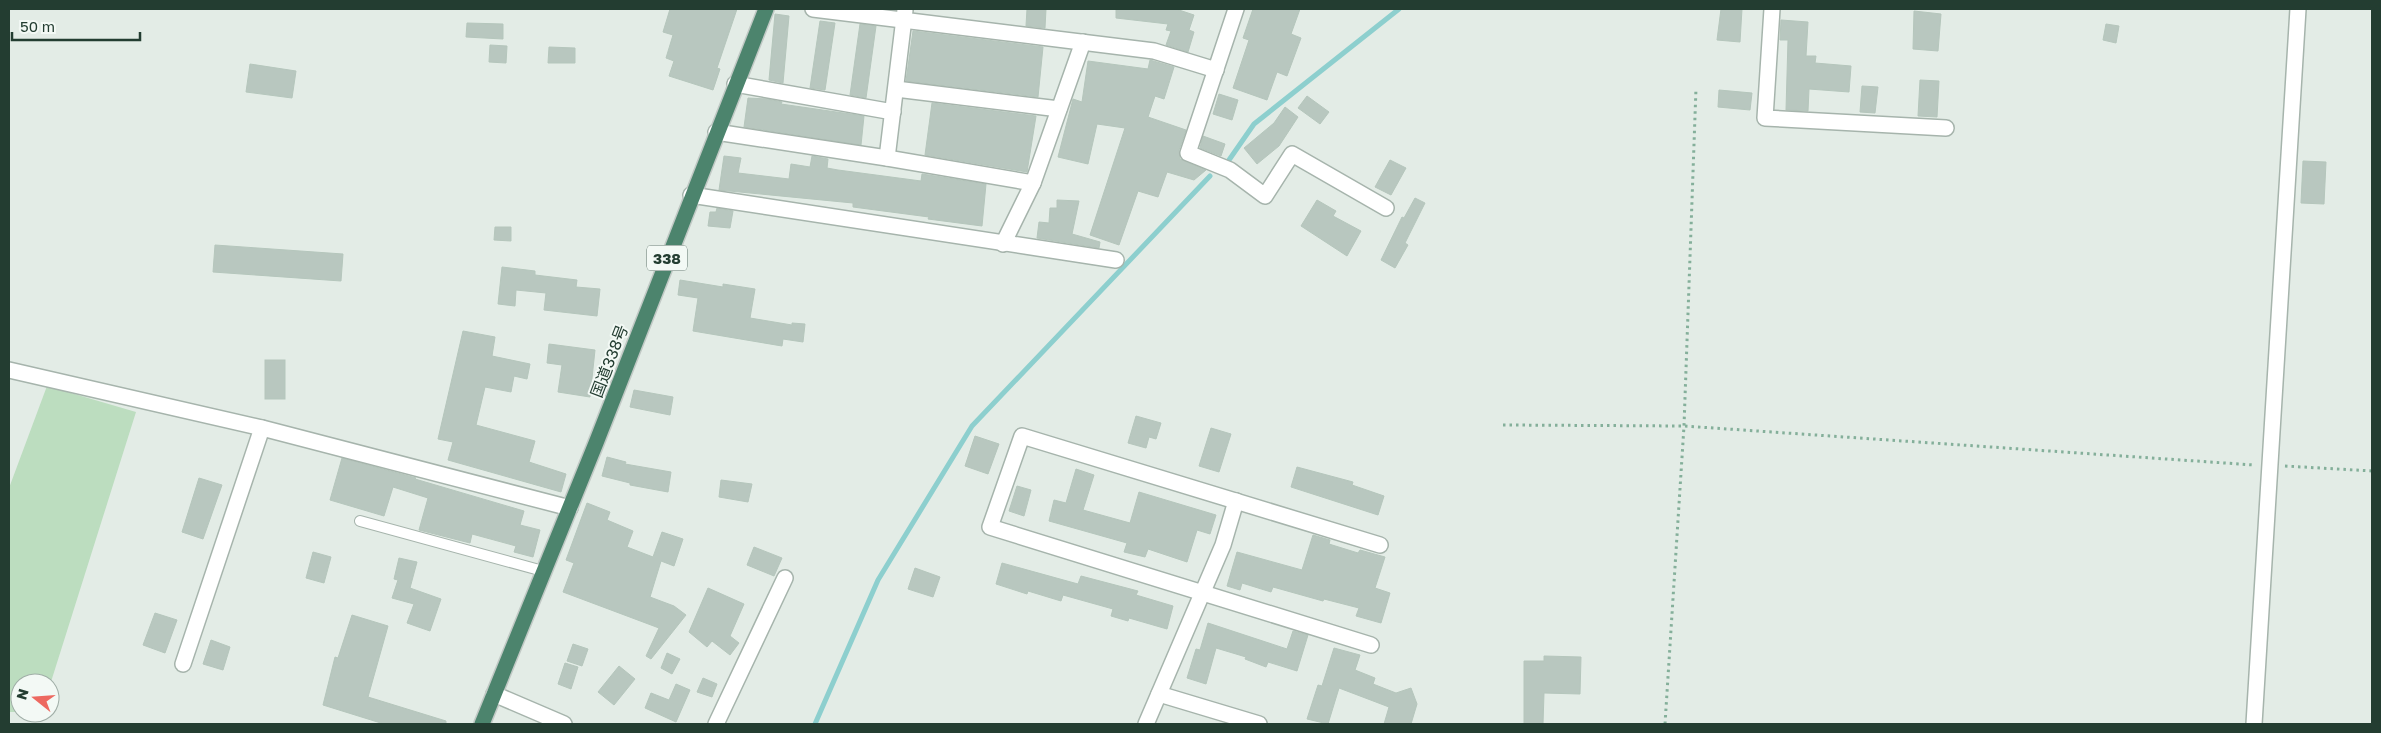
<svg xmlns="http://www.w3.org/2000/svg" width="2381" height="733" font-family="'Golos Text','Noto Sans JP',sans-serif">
<rect width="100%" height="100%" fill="#e3ece6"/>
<path fill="#bcddbf" d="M47 386 136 412 50 685V683H20V712H9V488Z"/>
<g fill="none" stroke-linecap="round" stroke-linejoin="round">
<g stroke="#8dcfce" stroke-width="5">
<path d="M1229 160 1254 124 1399 9"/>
<path d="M815 724 878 580 972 426 1210 176"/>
</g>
</g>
<g fill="#b8c7bf" stroke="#b5c6bc">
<path d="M670 9H737L717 68 720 69 713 90 669 76 674 61 666 58 673 35 663 32Z"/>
<path d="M1027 9H1046L1045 28 1026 26Z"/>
<path d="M1116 9H1176L1194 15 1189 30 1194 32 1188 52 1166 45 1171 31 1166 30 1168 24 1116 18Z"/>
<path d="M1253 9H1300L1291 34 1301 38 1287 76 1277 72 1267 100 1233 88 1249 40 1243 38Z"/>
<path d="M1721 9H1742L1740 42 1717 40Z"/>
<path d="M1914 11 1941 14 1938 51 1913 49Z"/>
<path d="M775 14 789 16 783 83 769 80Z"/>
<path d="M1781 20 1808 22 1806 56H1816L1815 63 1851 66 1849 92 1809 89 1808 111 1786 110 1788 40H1780Z"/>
<path d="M820 21 835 23 825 90 810 88Z"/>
<path d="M467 23 503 24V39L466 37Z"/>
<path d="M860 24 876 26 866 98 850 95Z"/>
<path d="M2106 24 2119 26 2116 43 2103 40Z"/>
<path d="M913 31 1043 47 1038 97 906 81Z"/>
<path d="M490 45 507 46 506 63 489 62Z"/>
<path d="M549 47 575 48V63H548Z"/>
<path d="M1150 60 1174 67 1164 99 1155 96 1148 117 1186 130 1179 150 1180 159 1206 170 1194 180 1167 172 1158 197 1138 191 1119 245 1090 235 1125 128 1097 124 1088 164 1058 157 1073 99 1082 102 1088 61 1148 69Z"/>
<path d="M250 64 296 71 292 98 246 92Z"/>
<path d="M1920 80 1939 81 1937 117 1918 116Z"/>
<path d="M1862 86 1878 87 1875 113 1860 112Z"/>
<path d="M1719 90 1752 93 1750 110 1718 107Z"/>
<path d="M1219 94 1238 100 1232 120 1213 114Z"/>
<path d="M1307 96 1329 112 1320 124 1298 108Z"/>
<path d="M748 98 767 99 782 102 781 104 864 116 861 145 744 127Z"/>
<path d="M932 103 1036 116 1027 172 925 155Z"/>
<path d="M1285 107 1298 117 1279 146 1257 164 1244 148 1274 123Z"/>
<path d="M1203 136 1225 144 1221 156 1200 148Z"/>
<path d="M724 156 741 158 738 173 789 179 791 164 810 167 812 156 828 159 827 168 838 170 921 181 922 174 986 184 982 226 928 219 929 217 853 207V203L719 190Z"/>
<path d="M1390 160 1406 168 1391 195 1375 187Z"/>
<path d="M2303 161 2326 162 2324 204 2301 203Z"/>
<path d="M1415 198 1425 203 1405 243 1408 245 1395 268 1381 260 1402 217 1404 218Z"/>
<path d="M1057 200 1079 201 1072 234 1100 242 1099 248 1037 238 1039 222 1049 223 1050 208H1057Z"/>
<path d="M1317 200 1336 211 1333 216 1361 231 1347 256 1301 226Z"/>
<path d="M717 208 733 211 730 228 708 226 710 212H716Z"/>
<path d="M495 227H511V241L494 240Z"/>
<path d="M215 245 343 254 341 281 213 272Z"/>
<path d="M502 267 535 271V275L577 280 576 287 600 289 597 316 544 310 546 293 516 290 515 306 498 304Z"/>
<path d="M680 280 723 287V284L755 289 750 318 792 325V323L805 324 803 342 783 339 782 346 693 331 698 298 678 295Z"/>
<path d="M463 331 495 337 492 356 530 364 527 379 514 376 511 392 485 387 476 425 535 441 529 462 566 474 561 492 448 460 453 442 438 439Z"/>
<path d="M549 344 595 350 590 397 558 392 562 365 547 363Z"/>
<rect x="265" y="360" width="20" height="39"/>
<path d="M634 390 673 397 670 415 630 407Z"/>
<path d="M1136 416 1161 423 1156 439 1149 437 1146 448 1128 443Z"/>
<path d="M1211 428 1231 434 1219 472 1199 466Z"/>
<path d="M975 436 999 444 988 474 965 466Z"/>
<path d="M607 457 626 462 625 464 671 472 668 492 630 485V483L602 476Z"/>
<path d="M342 458 416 478 415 479 524 511 520 525 540 530 533 557 514 552 516 546 472 534 470 543 419 530 428 498 393 487 384 516 330 500Z"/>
<path d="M1297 467 1353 482 1352 485 1384 496 1378 515 1291 487Z"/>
<path d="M1076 469 1094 475 1083 510 1130 523 1139 492 1216 515 1210 534 1197 530 1187 562 1148 549 1145 557 1124 552 1127 543 1049 521 1054 500 1066 503Z"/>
<path d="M199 478 222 485 203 539 182 532Z"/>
<path d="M721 480 752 484 748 502 719 497Z"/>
<path d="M1017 486 1031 490 1024 516 1009 511Z"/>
<path d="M587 503 610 512 607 520 633 531 627 547 653 557 662 532 683 539 674 566 661 561 650 597 674 606 686 615 651 659 646 656 659 628 563 592 574 563 566 560Z"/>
<path d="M1313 535 1330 540 1329 544 1358 553 1360 550 1385 557 1375 588 1390 593 1381 623 1356 616 1359 608 1324 599 1323 601 1273 587 1271 592 1242 583 1240 590 1227 586 1237 552 1302 570Z"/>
<path d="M754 547 782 558 774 576 747 565Z"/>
<path d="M313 552 331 557 324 583 306 578Z"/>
<path d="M399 558 417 562 410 588 441 599 430 631 407 623 414 604 392 598 398 580 394 579Z"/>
<path d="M1002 563 1078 584 1081 576 1138 591 1136 595 1173 606 1167 629 1129 618 1128 621 1111 616 1113 609 1063 595 1061 601 1028 591 1027 594 996 584Z"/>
<path d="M915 568 940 577 933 597 908 589Z"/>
<path d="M708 588 744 604 730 636 739 643 730 655 712 641 707 647 689 632Z"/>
<path d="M155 613 177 620 165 653 143 645Z"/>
<path d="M352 615 388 626 368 697 446 721V724H384L323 705 335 657 338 658Z"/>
<path d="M1208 623 1287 649 1293 631 1308 635 1297 671 1268 662 1266 667 1245 659 1246 657 1216 648 1206 684 1187 678 1196 649 1200 650Z"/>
<path d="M211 640 230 647 223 670 203 664Z"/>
<path d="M573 644 588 649 582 666 567 661Z"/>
<path d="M1334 648 1360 655 1355 670 1375 678 1373 684 1396 693 1411 688 1417 704 1411 724H1384L1389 707 1339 688 1328 724 1307 719 1318 685 1322 686Z"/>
<path d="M667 653 680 659 672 674 661 668Z"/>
<path d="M1544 656 1581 657 1580 694 1544 693 1543 724H1524V661H1544Z"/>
<path d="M565 663 578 667 571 689 558 684Z"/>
<path d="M619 666 635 679 614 705 598 692Z"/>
<path d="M703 678 717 684 712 697 697 692Z"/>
<path d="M676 684 690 690 676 722 645 708 651 693 669 700Z"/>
</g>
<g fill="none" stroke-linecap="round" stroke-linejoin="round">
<defs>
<path id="service" d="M360 521 543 571"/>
<g id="minor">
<path d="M813 9 1154 51 1216 70"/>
<path d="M1236 9 1188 153 1230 170 1265 196 1292 154 1386 208"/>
<path d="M1772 9 1765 118 1946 128"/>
<path d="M735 84 893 112"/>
<path d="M896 89 1059 109"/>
<path d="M716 132 887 158 1033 183"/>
<path d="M887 158 905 10"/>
<path d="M691 195 1116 260"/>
<path d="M1003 244 1033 183 1083 42"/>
<path d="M9 370 262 428 570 508"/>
<path d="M1371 645 990 527 1022 436 1380 545"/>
<path d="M183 664 262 428"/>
<path d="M1159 694 1259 724"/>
<path d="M716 724 785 578"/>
<path d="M1146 724 1223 545 1236 501"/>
<path d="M2254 724 2298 9"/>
</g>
<path id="tertiary" d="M494 694 564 724"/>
<path id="trunk" d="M482 724 596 443 766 9"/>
</defs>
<use href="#service" stroke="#a6b4ac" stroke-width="12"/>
<use href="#minor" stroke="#a6b4ac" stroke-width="18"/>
<use href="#tertiary" stroke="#a6b4ac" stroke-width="18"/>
<use href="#trunk" stroke="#c1c9c5" stroke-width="18"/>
<g stroke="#84af9a" stroke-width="3" stroke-dasharray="2.5 4" stroke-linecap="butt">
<path d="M1503 425 1684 426 2254 465"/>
<path d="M2285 466 2372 471"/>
<path d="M1665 724 1684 426 1696 88"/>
</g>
<use href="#service" stroke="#fff" stroke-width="10"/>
<use href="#minor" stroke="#fff" stroke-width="15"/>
<use href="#tertiary" stroke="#fff" stroke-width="15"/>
<use href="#trunk" stroke="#4c846d" stroke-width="15"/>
</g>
<g text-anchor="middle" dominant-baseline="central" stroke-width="4" stroke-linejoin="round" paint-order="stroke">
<rect fill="#f3f9f5" stroke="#61756c" stroke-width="1" x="647" y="245.5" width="40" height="25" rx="4"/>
<g font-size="15" font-weight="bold" fill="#233d31">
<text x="667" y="258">338</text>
</g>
<g font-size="16" fill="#233d31" stroke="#f3f9f5">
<text transform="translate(609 361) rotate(-69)">国道338号</text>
</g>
</g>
<rect width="2381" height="733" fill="none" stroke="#233d31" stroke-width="20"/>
<g transform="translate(35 698) rotate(287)"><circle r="24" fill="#f3f9f5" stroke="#a0aea7"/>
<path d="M0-4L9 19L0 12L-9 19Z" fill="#ed6960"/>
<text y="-8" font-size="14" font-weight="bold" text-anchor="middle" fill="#233d31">N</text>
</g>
<path d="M12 32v8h128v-8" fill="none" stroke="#233d31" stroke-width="2.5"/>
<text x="20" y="32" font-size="15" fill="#233d31" stroke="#f3f9f5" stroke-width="4" paint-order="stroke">50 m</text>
</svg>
